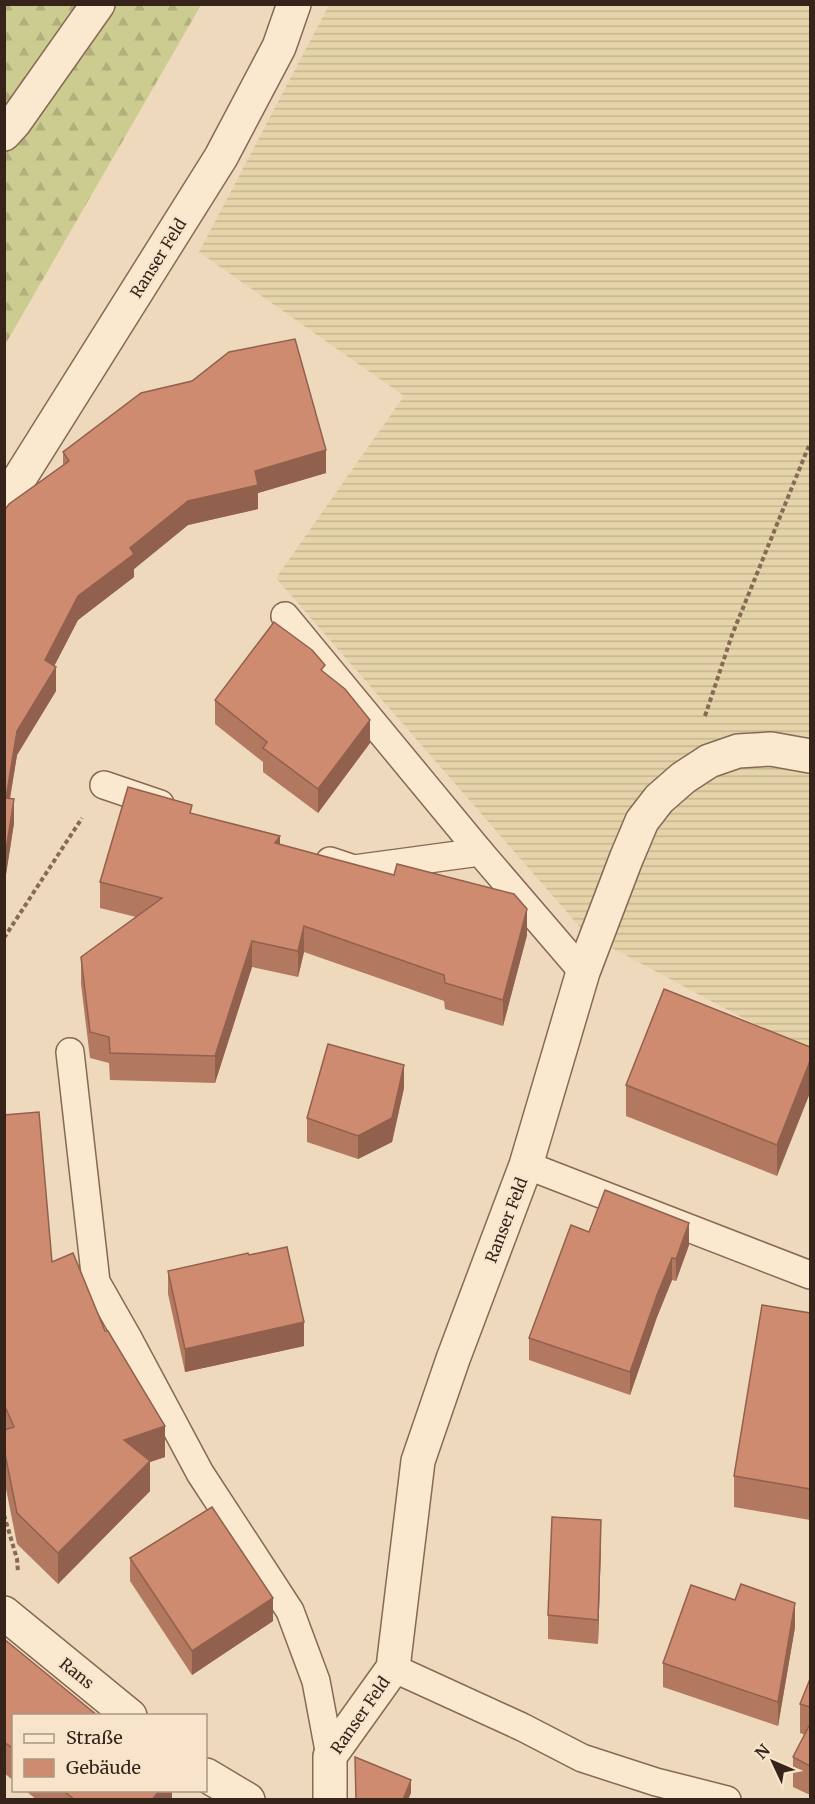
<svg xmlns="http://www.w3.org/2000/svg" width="815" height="1804" font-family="Merriweather,serif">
<defs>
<pattern id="farmland-rules" width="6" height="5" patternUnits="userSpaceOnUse" patternTransform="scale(1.5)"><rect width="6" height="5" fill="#e5d3a9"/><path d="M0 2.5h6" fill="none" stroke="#c5b591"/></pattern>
<pattern id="forest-firs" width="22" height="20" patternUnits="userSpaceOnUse" patternTransform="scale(1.5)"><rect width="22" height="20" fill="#cdcc90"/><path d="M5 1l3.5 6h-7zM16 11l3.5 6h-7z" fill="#b1af7c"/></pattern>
</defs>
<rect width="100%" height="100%" fill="#efd9bc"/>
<path fill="url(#farmland-rules)" d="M329 5H810V1054L586 934 276 578 404 396 199 252Z"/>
<path fill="url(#forest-firs)" d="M5 5H201L5 345Z"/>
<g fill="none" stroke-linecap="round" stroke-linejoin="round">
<defs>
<g id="service">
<path d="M285 616 480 852"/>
<path d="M104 785 160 804"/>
<path d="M330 861 354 869 480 852 583 972"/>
<path d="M70 1052 96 1282 129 1340 200 1473 290 1611 316 1681 330 1756"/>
<path d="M526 1165 810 1275"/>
<path d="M393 1668 522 1727 582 1758 656 1782 727 1800"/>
</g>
<g id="minor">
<path d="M4 134 14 123 98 4"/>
<path d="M4 503 221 157 279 47 294 4"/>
<path d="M4 1613 130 1716"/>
<path d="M206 1775 248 1800"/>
<path d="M330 1800V1756L393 1668 418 1461 453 1359 526 1165 583 972 626 859 642 821 659 799 683 778 709 761 738 751 771 749 810 756"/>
</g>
</defs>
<use href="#service" stroke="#876955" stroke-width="30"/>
<use href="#minor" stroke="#876955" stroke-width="36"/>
<g stroke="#876955" stroke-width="4" stroke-dasharray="4.5 3" stroke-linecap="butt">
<path d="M705 716 732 635 810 443"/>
<path d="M4 938 82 818"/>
<path d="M4 1515 17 1559 18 1572"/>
</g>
<use href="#service" stroke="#fae8cf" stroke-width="27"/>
<use href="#minor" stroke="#fae8cf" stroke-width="33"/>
</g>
<g fill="#b27860">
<path d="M63 452 326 473 258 493V509L188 525 134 569V577L78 620 54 666 56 691 17 755 10 799 14 823 4 887V511L63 465Z"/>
<path d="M325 673 370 743 318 813 263 772V762L215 724V700Z"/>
<path d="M192 814 280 844 527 935 503 1026 445 1009 444 1001 304 952 298 977 252 967 215 1083 110 1080 109 1063 90 1058 81 984V957L136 917 100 908V882Z"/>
<path d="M810 1047 777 1176 626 1116V1085Z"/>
<path d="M404 1088 392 1142 358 1159 307 1142V1118Z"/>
<path d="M4 1115 52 1262 105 1331 165 1457 150 1462V1491L58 1584 17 1544 4 1479Z"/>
<path d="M589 1232 689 1245 676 1281 672 1280 657 1317 630 1395 529 1360V1338Z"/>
<path d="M249 1255 304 1346 185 1372 168 1294V1271Z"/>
<path d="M810 1313V1520L734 1507V1476Z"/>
<path d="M601 1543 598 1644 548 1639V1615Z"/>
<path d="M130 1558 273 1621 192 1675 130 1581Z"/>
<path d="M735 1600 795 1627 778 1726 663 1687V1663Z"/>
<path d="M4 1639 14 1716V1781L4 1773Z"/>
<path d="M810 1679V1795L793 1787V1757L805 1735 800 1733V1704Z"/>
<path d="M26 1791H172V1800H37Z"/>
</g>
<g fill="#91614e">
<path d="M326 450V473L258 493V509L188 525 134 569V577L78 620 45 684V660L78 596 130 548 188 501 255 471Z"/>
<path d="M56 667V691L17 755 6 821V798L17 731Z"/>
<path d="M370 720V743L318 813V789Z"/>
<path d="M14 799V823L4 887V863Z"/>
<path d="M280 836V862L275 843Z"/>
<path d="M527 909V935L503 1026V1000Z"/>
<path d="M304 926V952L298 977V951Z"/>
<path d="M252 941V967L215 1083V1056Z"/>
<path d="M810 1061V1093L777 1176V1145Z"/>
<path d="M404 1065V1088L392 1142 358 1159V1136Z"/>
<path d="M689 1223V1245L676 1281V1259Z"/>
<path d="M672 1258V1280L657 1317 630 1395V1372L657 1295Z"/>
<path d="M304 1322V1346L185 1372V1349Z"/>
<path d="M165 1426V1457L150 1462V1491L58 1584V1553L124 1440Z"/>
<path d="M601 1520V1543L598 1644V1620Z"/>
<path d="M273 1598V1621L192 1675V1651Z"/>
<path d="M795 1603V1627L778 1726V1702Z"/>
<path d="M411 1780V1793L408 1800H403Z"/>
<path d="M159 1791H172V1800H152Z"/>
</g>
<g fill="#cf8b70" stroke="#91614e" stroke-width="1.5">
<path d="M295 339 326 450 255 471 258 485 188 501 130 548 134 554 78 596 45 660 56 667 17 731 6 798 14 799 4 863V511L9 504 69 461 63 452 141 393 192 381 229 352Z"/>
<path d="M274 622 312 650 325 665 321 670 345 689 370 720 318 789 263 748 267 742 215 700Z"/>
<path d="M128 787 192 805 190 813 280 836 275 843 394 875 397 864 514 894 527 909 503 1000 445 983 444 975 304 926 298 951 252 941 215 1056 110 1053 109 1037 90 1032 81 957 162 898 100 882Z"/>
<path d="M664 989 810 1047V1061L777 1145 626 1085Z"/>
<path d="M328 1044 404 1065 392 1118 358 1136 307 1118Z"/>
<path d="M39 1112 52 1262 73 1253 105 1331H108L165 1426 124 1440 150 1461 58 1553 17 1513 4 1449V1430L14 1427 4 1404V1115Z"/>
<path d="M605 1190 689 1223 676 1259 672 1258 657 1295 630 1372 529 1338 571 1225 589 1232Z"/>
<path d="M287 1247 304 1322 185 1349 168 1271 248 1253 249 1255Z"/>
<path d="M762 1305 810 1313V1489L734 1476Z"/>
<path d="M212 1507 273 1598 192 1651 130 1558Z"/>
<path d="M552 1517 601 1520 598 1620 548 1615Z"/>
<path d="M741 1584 795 1603 778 1702 663 1663 691 1585 735 1600Z"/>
<path d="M4 1639 98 1716H14V1749L4 1742Z"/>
<path d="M810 1679V1707L800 1704Z"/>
<path d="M810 1724V1766L793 1757Z"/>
<path d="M355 1757 411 1780 403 1800H356Z"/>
<path d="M64 1791H159L152 1800H75Z"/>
</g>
<g text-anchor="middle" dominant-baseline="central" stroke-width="4.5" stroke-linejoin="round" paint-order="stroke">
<g font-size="16" fill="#36241a" stroke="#f7e4cb">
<text transform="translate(158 258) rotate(-58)">Ranser Feld</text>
<text transform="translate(506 1220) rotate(-69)">Ranser Feld</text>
<text transform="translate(77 1673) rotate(39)">Rans</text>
<text transform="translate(360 1715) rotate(-55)">Ranser Feld</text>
</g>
</g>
<rect width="815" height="1804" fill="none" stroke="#36241a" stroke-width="12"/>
<rect x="12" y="1714" width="195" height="78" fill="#f7e4cb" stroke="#aa9784" stroke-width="1.5"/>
<rect x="24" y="1734" width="30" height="9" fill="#fae8cf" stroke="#aa9784" stroke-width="1.5"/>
<text x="66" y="1744" font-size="18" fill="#36241a">Straße</text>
<rect x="24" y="1759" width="30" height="18" fill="#cf8b70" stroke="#aa9784" stroke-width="1.5"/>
<text x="66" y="1774" font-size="18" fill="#36241a">Gebäude</text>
<g transform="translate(773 1762) rotate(314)" stroke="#f7e4cb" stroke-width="4.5" paint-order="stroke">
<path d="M0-4.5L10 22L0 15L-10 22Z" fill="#36241a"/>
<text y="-9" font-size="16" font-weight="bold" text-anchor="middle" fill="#36241a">N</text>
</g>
</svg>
